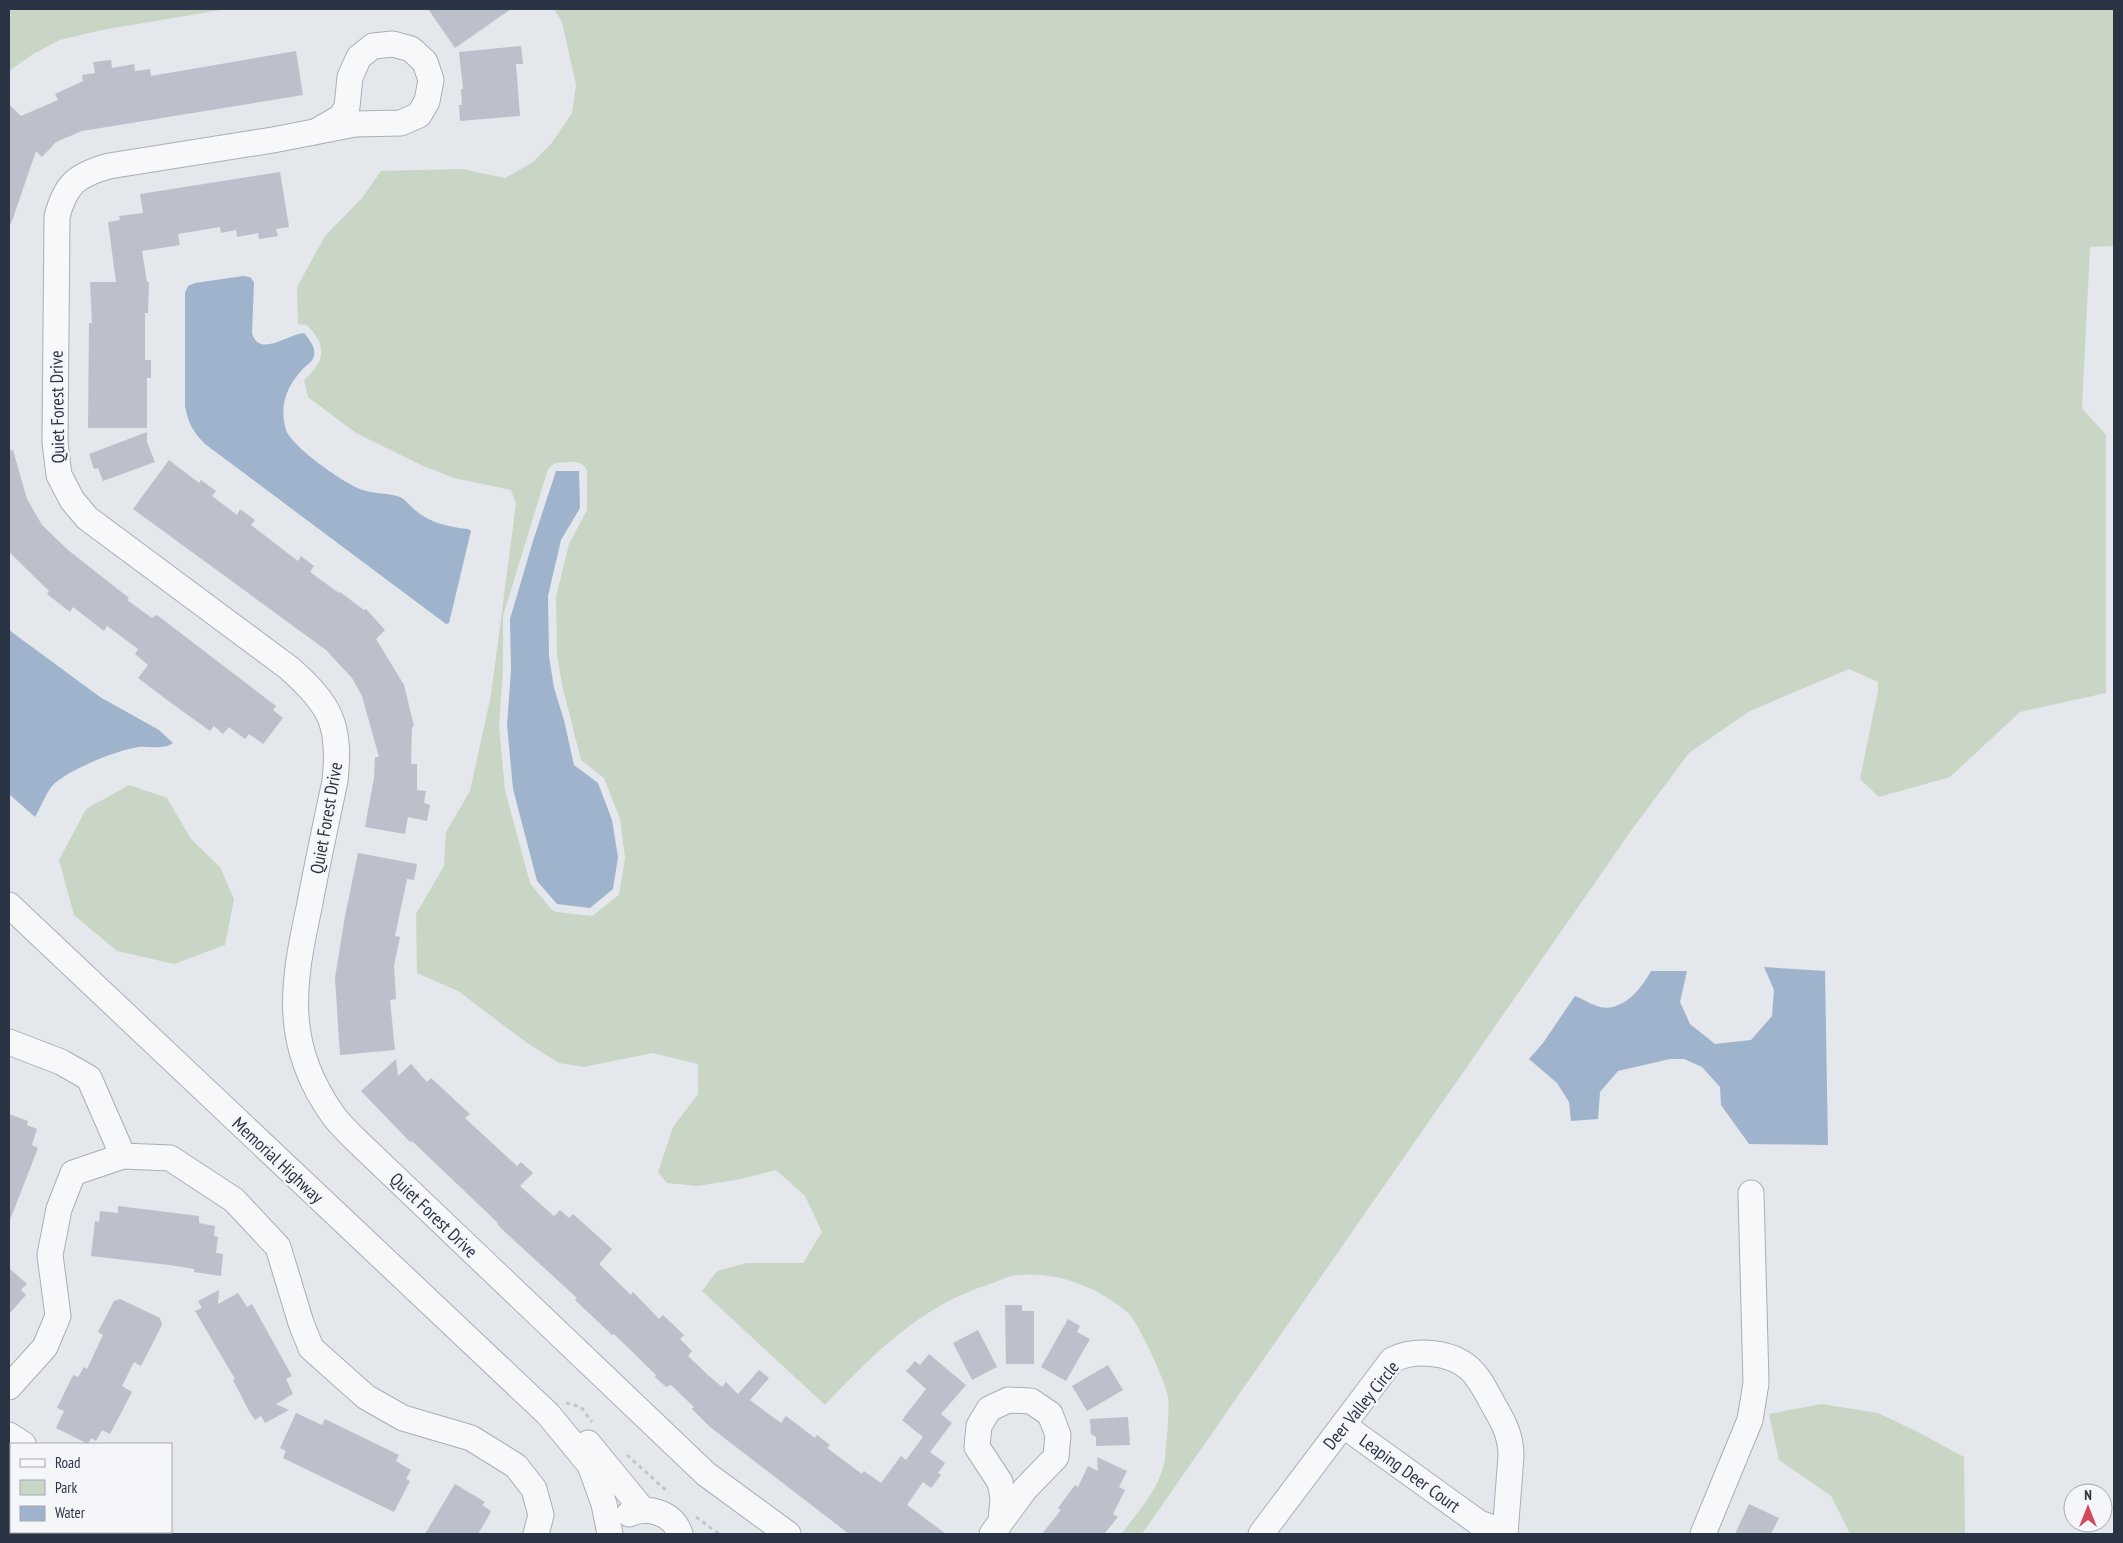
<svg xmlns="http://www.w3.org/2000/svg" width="2123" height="1543" font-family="'PT Sans Narrow',sans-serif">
<rect width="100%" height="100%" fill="#e4e7ec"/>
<g fill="#c9d6c5" fill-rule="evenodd">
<path d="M9 9H227L102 30 60 40 33 54 9 71Z"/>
<path d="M554 9H2114V246L2090 247 2082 408 2106 435V693L2020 712 1950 777 1879 797 1860 779 1878 691V682L1849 669 1750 711 1689 753 1633 828 1142 1534H1121C1137 1513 1158 1491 1164 1464 1166 1454 1170 1405 1168 1396 1165 1381 1138 1321 1127 1312 1098 1287 1057 1271 1019 1275 1009 1275 999 1281 990 1284 922 1305 873 1354 825 1405L702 1291 717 1271 747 1263H803L822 1232 805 1196 776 1170 741 1179 697 1186 667 1183 658 1172 673 1127 698 1094V1064L652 1053 584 1067 559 1063 527 1043 458 991 417 973 416 914 444 866 446 832 470 791 491 695 516 504 511 490 454 478 423 466 356 433 308 397 304 380C325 360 328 347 307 325L298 324 297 287 303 276 325 236 362 198 381 171 462 169 505 178 533 162 551 144 572 113 576 85 562 22ZM555 463C567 463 583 458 587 471V510L569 544 556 597 557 655 562 685 581 760 604 778 620 819 625 858 619 895 592 916 556 912 551 909 530 883 505 790 499 726 503 669V616L548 469Z"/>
<path d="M129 785 167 798 191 839 220 867 234 899 225 945 174 964 117 951 74 915 59 860 86 809Z"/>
<path d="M1821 1404 1878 1413 1916 1431 1964 1457 1965 1534H1850L1831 1496 1779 1460 1769 1414Z"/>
</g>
<g fill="#9fb4cc">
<path d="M243 276 250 277 254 282 252 333C259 358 286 335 304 333 309 339 316 347 314 356 312 363 306 365 302 370 286 387 279 407 286 430 292 447 346 485 363 490 374 494 386 493 397 496 405 498 409 505 415 510 430 523 449 527 468 529L471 531 449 623 446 624 205 444C193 432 188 423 185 406V293L188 286 195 283Z"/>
<path d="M556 471H579L580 508 561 540 548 596 549 656 554 688 564 720 574 765 598 783 612 820 618 857 613 889 590 908 557 904 537 881 513 789 507 725 511 670 510 619 533 541Z"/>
<path d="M9 630 100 697 159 730 173 743C163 750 150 746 139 747 119 749 65 771 52 786 45 795 41 807 35 817L9 794Z"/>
<path d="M1764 967 1825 971 1828 1145 1749 1144 1721 1105 1720 1087 1702 1067 1684 1059H1670L1618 1071 1600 1092 1598 1119 1571 1121 1569 1102 1557 1083 1529 1059 1543 1043 1575 996C1583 999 1592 1005 1600 1007 1623 1012 1642 988 1651 971H1687L1680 1002 1690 1024 1715 1044 1751 1040 1772 1016 1774 990Z"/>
</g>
<g fill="#bbc0ca">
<path d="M428 9H511L455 48Z"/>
<path d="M521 46 523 64H516L520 116 460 121 459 105H462L461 89H463L459 52Z"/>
<path d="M296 51 303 95 82 131 56 142 42 157 36 151 11 224 9 223V104L21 116 58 100 55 94 83 81 82 75 95 73 93 62 111 60 112 68 134 64 135 71 150 69 151 76Z"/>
<path d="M280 172 289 227 276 229 278 236 259 239 258 233 237 237 236 230 221 233 220 227 178 234 180 245 142 251 147 282H149L148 313H145V360H151V378H147V428H88L89 323H92L90 282H116L108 222 120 220 119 216 143 213 140 194Z"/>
<path d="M147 432V442L155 462 103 481 98 468 94 469 89 454Z"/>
<path d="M13 450 27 499 42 525 68 550 129 598 127 600 152 618 157 615 276 706 273 710 283 718 263 744 249 734 245 739 229 727 223 734 214 726 210 731 167 700 138 678 148 665 135 654 138 649 107 626 104 631 73 607 70 612 47 594 49 591 9 552V451Z"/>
<path d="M169 460 199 483 201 480 216 491 212 496 237 515 240 509 255 520 251 525 298 561 301 556 314 566 310 572 339 593 340 592 364 610 366 609 385 630 376 639 404 685 414 726 412 727 411 764H417V790L426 791 424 803 430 805 427 821 408 817 405 834 365 827 374 778 375 757H379L362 696 352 678 326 650 133 509Z"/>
<path d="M358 853 417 864 414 880 407 879 395 936 400 937 394 966 396 999 390 1000 395 1050 340 1055 335 978 345 916Z"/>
<path d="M396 1059 398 1076 411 1064 427 1082 431 1078 470 1114 465 1118 517 1166 521 1162 533 1173 520 1186 554 1216 560 1210 569 1218 573 1214 612 1249 599 1264 631 1295 633 1292 659 1319 663 1315 684 1335 680 1339 692 1351 688 1356 708 1375 722 1387 726 1382 738 1394 759 1370 769 1378 750 1400 781 1423 786 1416 815 1438 817 1435 830 1445 827 1448 862 1474 864 1471 881 1483 901 1456 906 1460 923 1437 902 1420 926 1389 906 1371 915 1361 920 1365 929 1354 966 1385 941 1414 952 1423 930 1452 945 1463 938 1473 941 1475 931 1488 923 1482 907 1505 946 1534H849L710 1427 692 1409 694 1407 671 1385 666 1387 655 1377 656 1375 614 1334 612 1335 575 1300 577 1298 506 1233 497 1224 498 1223 412 1141 410 1142 361 1091Z"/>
<path d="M9 1114 28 1121 27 1125 37 1129 32 1145 38 1148 10 1220Z"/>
<path d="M118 1206 199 1216V1223L215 1226 214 1236 218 1237 216 1253 223 1254 221 1276 194 1272V1269L169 1265 91 1256 95 1221 99 1222 100 1211 118 1213Z"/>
<path d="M9 1268 27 1284 21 1290 26 1295 9 1314Z"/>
<path d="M219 1290 218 1304 238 1293 247 1307 252 1304 292 1376 286 1379 293 1394 276 1404 289 1410 265 1423 261 1416 255 1420 249 1411 233 1380 235 1379 195 1311 202 1308 198 1301Z"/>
<path d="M120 1299 160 1318 162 1325 141 1366 134 1362 122 1386 132 1392 110 1434 102 1430 96 1441 91 1438 88 1444 56 1428 64 1411 57 1408 73 1375 78 1377 84 1367 87 1369 103 1335 98 1332 114 1301Z"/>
<path d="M1005 1305H1022V1311H1034V1364H1006Z"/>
<path d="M1068 1319 1080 1326 1077 1332 1090 1339 1066 1381 1041 1367Z"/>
<path d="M978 1330 997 1367 972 1380 953 1343Z"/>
<path d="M1108 1365 1123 1390 1087 1411 1072 1386Z"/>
<path d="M296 1413 322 1425 325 1419 399 1455 396 1461 411 1470 406 1479 410 1481 394 1512 283 1458 286 1451 280 1448Z"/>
<path d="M1128 1417 1130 1445 1096 1446V1437L1091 1434 1090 1419Z"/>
<path d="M1097 1457 1127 1471 1119 1487 1125 1490 1113 1514 1118 1517 1104 1534H1042L1061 1510 1058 1508 1075 1485 1078 1487 1088 1466 1098 1471Z"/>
<path d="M455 1484 485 1502 482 1505 491 1511 487 1519 478 1534H425Z"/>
<path d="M1749 1504 1779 1518 1771 1534H1735Z"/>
</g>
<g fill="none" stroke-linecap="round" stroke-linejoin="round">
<defs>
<g id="minor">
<path d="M315 132 341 117 347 107 350 77 359 57 373 46 393 44 411 49 425 62 431 80 427 101 419 115 401 123 355 124 273 140 109 166C76 175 65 185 57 217L55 442 59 475 72 500 87 518 289 668C331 705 341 725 335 781 326 823 317 865 309 908 292 986 283 1045 333 1115 340 1125 350 1134 359 1143L706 1474 788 1534"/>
<path d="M9 905 548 1414 590 1465 604 1504 610 1534"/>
<path d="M9 1042 61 1062 89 1078 123 1156 170 1158 234 1200 278 1247 301 1323 311 1348 366 1397 403 1418 471 1438 516 1466 534 1489 541 1515 536 1534"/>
<path d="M9 1387 45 1347 58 1316 50 1255 59 1209 73 1173 123 1156"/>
<path d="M1343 1425 1479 1523 1505 1532"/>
<path d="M9 1435 23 1444"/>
<path d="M588 1443 643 1510"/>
<path d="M629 1514C648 1505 673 1513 680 1534"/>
<path d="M992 1534 1025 1489 1056 1457 1058 1435 1050 1414 1031 1401 1008 1400 989 1409 979 1426 977 1447 1000 1482 1003 1498 1001 1521"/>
<path d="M1261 1534 1392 1360C1414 1349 1449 1351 1469 1368 1480 1378 1487 1393 1494 1406 1504 1423 1511 1436 1511 1456L1505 1534"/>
<path d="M1703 1534 1750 1420 1756 1383 1751 1193"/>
</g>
</defs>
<use href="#minor" stroke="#a9aeb7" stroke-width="27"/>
<g stroke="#c2c5cb" stroke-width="3" stroke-dasharray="4 4" stroke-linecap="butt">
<path d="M566 1403 581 1407 592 1422"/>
<path d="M627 1455 669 1493"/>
<path d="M696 1517 719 1534"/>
</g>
<use href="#minor" stroke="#f7f8fa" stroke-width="25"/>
</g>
<g text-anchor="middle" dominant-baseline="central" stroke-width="5" stroke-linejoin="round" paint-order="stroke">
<g font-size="18" fill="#2b3445" stroke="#f4f6f9">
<text transform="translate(57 407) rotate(-91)">Quiet Forest Drive</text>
<text transform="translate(326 818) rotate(-80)">Quiet Forest Drive</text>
<text transform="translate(278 1160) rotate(43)">Memorial Highway</text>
<text transform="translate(434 1215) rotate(44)">Quiet Forest Drive</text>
<text transform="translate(1361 1405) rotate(-51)">Deer Valley Circle</text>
<text transform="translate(1410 1473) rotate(36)">Leaping Deer Court</text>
</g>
</g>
<rect width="2123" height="1543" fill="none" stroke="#2b3445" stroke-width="20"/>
<rect x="10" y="1443" width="162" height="90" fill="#f4f6f9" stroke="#a4a8b1"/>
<rect x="20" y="1459" width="25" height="8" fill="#f7f8fa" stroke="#a4a8b1"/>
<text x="55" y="1468" font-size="15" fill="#2b3445">Road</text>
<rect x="20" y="1480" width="25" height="15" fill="#c9d6c5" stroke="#a4a8b1"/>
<text x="55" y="1493" font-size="15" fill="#2b3445">Park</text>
<rect x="20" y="1506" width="25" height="15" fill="#9fb4cc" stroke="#a4a8b1"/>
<text x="55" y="1518" font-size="15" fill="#2b3445">Water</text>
<g transform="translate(2088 1508)"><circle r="24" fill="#f4f6f9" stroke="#a4a8b1"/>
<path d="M0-4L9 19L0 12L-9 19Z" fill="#d1495b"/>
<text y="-8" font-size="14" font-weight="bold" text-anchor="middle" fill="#2b3445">N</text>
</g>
</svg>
